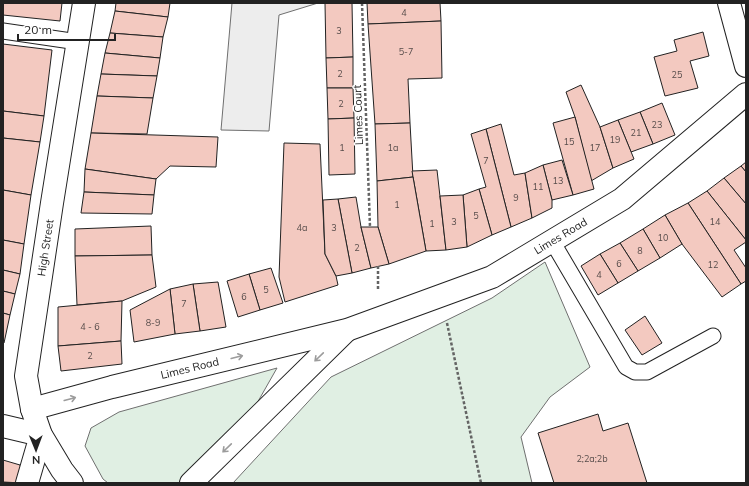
<svg xmlns="http://www.w3.org/2000/svg" width="749" height="486" font-family="Mulish,sans-serif">
<rect width="100%" height="100%" fill="#fff"/>
<g fill="#e0efe3" stroke="#6f6f6f">
<path d="M545 262 590 367 550 397 521 437 532 483H233L331 377 492 298Z"/>
<path d="M277 368 252 412 182 483H108L103 479 85 446 91 428 119 412Z"/>
</g>
<path fill="#ededed" stroke="#6f6f6f" d="M232 3H318L279 15 269 131 221 130Z"/>
<g fill="#f3c9c0" stroke="#222">
<path d="M3 3H62L60 21 3 15Z"/>
<path d="M116 3H170L168 17 115 11Z"/>
<path d="M325 3H352L353 57 326 58Z"/>
<path d="M367 3H440L441 21 368 24Z"/>
<path d="M115 11 168 17 163 37 110 33Z"/>
<path d="M441 21 442 78 408 79 410 123 375 124 368 24Z"/>
<path d="M703 32 709 56 690 61 698 88 665 96 654 57 677 51 674 40Z"/>
<path d="M110 33 163 37 160 58 105 53Z"/>
<path d="M3 44 52 50 44 116 3 111Z"/>
<path d="M105 53 160 58 157 76 101 74Z"/>
<path d="M353 57V88H327L326 58Z"/>
<path d="M101 74 157 76 153 98 97 96Z"/>
<path d="M581 85 600 127 613 168 591 181 575 117 566 92Z"/>
<path d="M327 88H353L354 118 328 119Z"/>
<path d="M97 96 153 98 147 134 91 133Z"/>
<path d="M662 103 675 135 653 144 640 112Z"/>
<path d="M3 111 44 116 40 142 3 138Z"/>
<path d="M640 112 653 144 631 152 618 120Z"/>
<path d="M575 117 594 189 573 195 553 123Z"/>
<path d="M354 118 355 174 329 175 328 119Z"/>
<path d="M618 120 634 159 613 168 600 127Z"/>
<path d="M410 123 413 177 377 181 375 124Z"/>
<path d="M501 124 514 175 525 173 532 218 511 227 486 129Z"/>
<path d="M486 129 511 227 492 235 479 189 486 187 471 134Z"/>
<path d="M91 133 218 137 216 167 170 166 156 179 85 169Z"/>
<path d="M3 138 40 142 31 195 3 190Z"/>
<path d="M284 143 320 144 325 254 336 276 338 285 285 302 279 277Z"/>
<path d="M562 160 573 195 552 200 543 165Z"/>
<path d="M746 162V172L741 166Z"/>
<path d="M543 165 552 200V208L532 218 525 173Z"/>
<path d="M741 166 746 172V204L724 178Z"/>
<path d="M85 169 156 179 154 195 84 192Z"/>
<path d="M437 170 446 250 426 251 412 171Z"/>
<path d="M413 177 426 251 389 264 378 227 377 181Z"/>
<path d="M724 178 746 204V240L707 191Z"/>
<path d="M479 189 492 235 467 247 463 195Z"/>
<path d="M3 190 31 195 24 244 3 240Z"/>
<path d="M707 191 746 240V242L734 250 746 268V281L741 284 688 203Z"/>
<path d="M84 192 154 195 152 214 81 213Z"/>
<path d="M463 195 467 247 446 250 440 196Z"/>
<path d="M356 197 361 227 371 268 352 273 338 199Z"/>
<path d="M338 199 352 273 336 276 325 254 323 200Z"/>
<path d="M688 203 741 284 722 297 682 244 665 215Z"/>
<path d="M665 215 682 244 660 258 643 229Z"/>
<path d="M151 226 152 255 75 256V229Z"/>
<path d="M361 227H378L389 264 371 268Z"/>
<path d="M643 229 660 258 638 271 620 243Z"/>
<path d="M3 240 24 244 20 274 3 270Z"/>
<path d="M620 243 638 271 618 283 600 254Z"/>
<path d="M600 254 618 283 598 295 581 266Z"/>
<path d="M152 255 156 287 122 301 77 305 75 256Z"/>
<path d="M271 268 283 303 260 310 249 274Z"/>
<path d="M3 270 20 274 15 294 3 291Z"/>
<path d="M249 274 260 310 238 317 227 281Z"/>
<path d="M218 282 226 327 200 331 193 284Z"/>
<path d="M193 284 200 331 175 334 170 289Z"/>
<path d="M170 289 175 334 134 342 130 310Z"/>
<path d="M3 291 15 294 10 315 3 313Z"/>
<path d="M122 301 121 341 58 346V307Z"/>
<path d="M3 313 10 315 4 343H3Z"/>
<path d="M645 316 662 343 642 355 625 330Z"/>
<path d="M121 341 122 364 61 371 58 346Z"/>
<path d="M598 414 603 431 628 423 647 483H554L538 433Z"/>
<path d="M3 460 20 465 23 474 22 483 3 482Z"/>
</g>
<g fill="none" stroke-linecap="round" stroke-linejoin="round">
<defs>
<g id="service">
<path d="M3 31 78 42"/>
<path d="M552 241 626 367 635 372H647L713 336"/>
</g>
<g id="minor">
<path d="M729 3 746 66"/>
<path id="s1" d="M32 409 112 387 347 330 492 277 622 199 746 94"/>
<path d="M3 426 41 435 27 483"/>
<path d="M191 483 346 331"/>
</g>
<g id="tertiary">
<path id="s2" d="M72 483 62 470 41 435 32 409 26 376 52 203 84 3"/>
</g>
</defs>
<use href="#service" stroke="#222" stroke-width="17"/>
<use href="#minor" stroke="#222" stroke-width="24"/>
<use href="#tertiary" stroke="#222" stroke-width="24"/>
<g stroke="#646464" stroke-width="2.5" stroke-dasharray="3 2" stroke-linecap="butt">
<path d="M362 3 370 227"/>
<path d="M378 266V289"/>
<path d="M447 323 481 483"/>
</g>
<use href="#service" stroke="#fff" stroke-width="15"/>
<use href="#minor" stroke="#fff" stroke-width="22"/>
<use href="#tertiary" stroke="#fff" stroke-width="22"/>
</g>
<defs><path id="oneway-shaft" d="M-6 0H5M1.5-3L5.5 0L1.5 3" fill="none" stroke-width="1.6" stroke-linecap="round" stroke-linejoin="round"/></defs>
<g stroke="#9c9c9c">
<use href="#oneway-shaft" transform="translate(237 357) rotate(-14)"/>
<use href="#oneway-shaft" transform="translate(319 357) rotate(136)"/>
<use href="#oneway-shaft" transform="translate(70 399) rotate(-15)"/>
<use href="#oneway-shaft" transform="translate(227 448) rotate(136)"/>
</g>
<g text-anchor="middle" dominant-baseline="central" stroke-width="3" stroke-linejoin="round" paint-order="stroke">
<g font-size="9" fill="#564c4a">
<text x="404" y="12">4</text>
<text x="339" y="30">3</text>
<text x="406" y="51">5-7</text>
<text x="340" y="73">2</text>
<text x="677" y="74">25</text>
<text x="341" y="103">2</text>
<text x="657" y="124">23</text>
<text x="636" y="132">21</text>
<text x="615" y="139">19</text>
<text x="569" y="141">15</text>
<text x="342" y="147">1</text>
<text x="393" y="147">1a</text>
<text x="595" y="147">17</text>
<text x="486" y="160">7</text>
<text x="558" y="180">13</text>
<text x="538" y="186">11</text>
<text x="516" y="197">9</text>
<text x="397" y="204">1</text>
<text x="476" y="215">5</text>
<text x="454" y="221">3</text>
<text x="715" y="221">14</text>
<text x="432" y="223">1</text>
<text x="302" y="227">4a</text>
<text x="334" y="227">3</text>
<text x="663" y="237">10</text>
<text x="357" y="247">2</text>
<text x="640" y="250">8</text>
<text x="619" y="263">6</text>
<text x="713" y="264">12</text>
<text x="599" y="274">4</text>
<text x="266" y="289">5</text>
<text x="244" y="296">6</text>
<text x="184" y="303">7</text>
<text x="153" y="322">8-9</text>
<text x="90" y="326">4 - 6</text>
<text x="90" y="355">2</text>
<text x="592" y="458">2;2a;2b</text>
</g>
<g font-size="11" fill="#222" stroke="#fff">
<text transform="translate(358 115) rotate(-92)">Limes Court</text>
<text stroke="none"><textPath href="#s1" startOffset="559">Limes Road</textPath></text>
<text stroke="none"><textPath href="#s2" startOffset="248">High Street</textPath></text>
<text stroke="none"><textPath href="#s1" startOffset="163">Limes Road</textPath></text>
</g>
</g>
<rect width="749" height="486" fill="none" stroke="#222222" stroke-width="8"/>
<g transform="translate(36 450) rotate(179)" stroke="#ffffff" stroke-width="3" paint-order="stroke">
<path d="M0-3L7 15L0 10L-7 15Z" fill="#222222"/>
<text y="-6" font-size="11" font-weight="bold" text-anchor="middle" fill="#222222">N</text>
</g>
<path d="M18 34v6h97v-6" fill="none" stroke="#222222" stroke-width="2"/>
<text x="24" y="34" font-size="12" fill="#222222" stroke="#ffffff" stroke-width="3" paint-order="stroke">20 m</text>
</svg>
